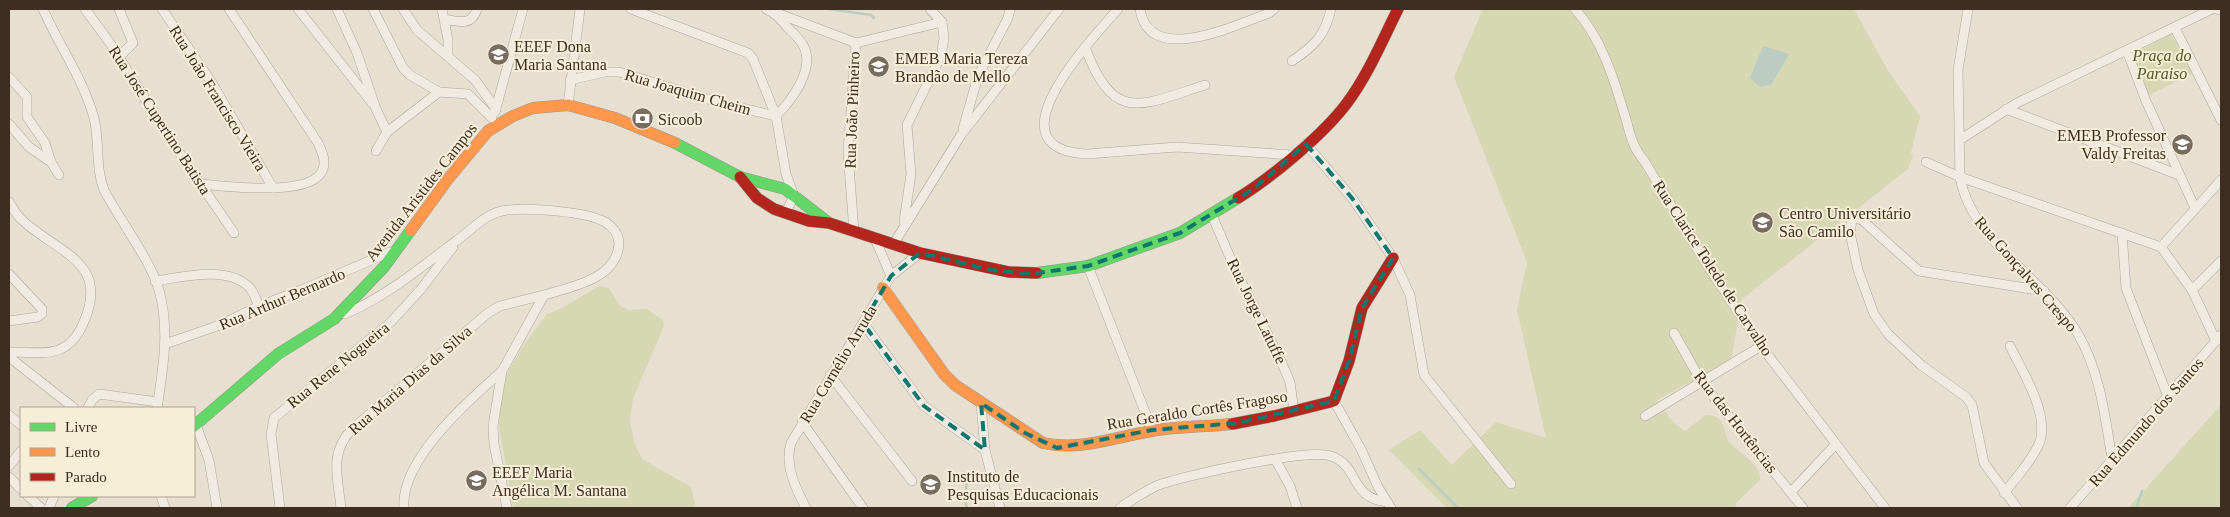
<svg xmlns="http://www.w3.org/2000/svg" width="2230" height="517" font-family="'Times New Roman',serif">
<rect width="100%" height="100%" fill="#e7e0d1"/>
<g fill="#d6d7b3">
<path d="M1483 9H1854L1887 69 1920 116 1911 153 1913 156 1908 169 1742 299 1731 360 1657 400 1673 422 1685 431 1706 415C1711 415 1716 416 1720 420 1725 426 1725 436 1729 442 1739 453 1762 464 1760 480L1735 504 1738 508H1447L1389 450 1420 430 1452 465 1496 422 1546 438 1517 310 1527 262 1454 77Z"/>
<path d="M2171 34 2193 73 2147 96 2133 54Z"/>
<path d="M599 286 609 288 620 306 628 310 647 309 663 320 664 326 633 398 630 421 635 444 642 459 691 487 696 508H513L499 426 500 402 505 377 523 346 547 314 562 308Z"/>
<path d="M2221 405V508H2128Z"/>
</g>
<path fill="#bcccc2" d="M1763 46 1789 54 1771 85 1760 87 1750 78Z"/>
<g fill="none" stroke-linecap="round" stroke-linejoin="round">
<g stroke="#bcccc2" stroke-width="2.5">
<path d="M829 9 871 15 874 18"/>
<path d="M1419 469 1458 508"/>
<path d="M967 508 965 500 967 480"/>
<path d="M2136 508 2142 491"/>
</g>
<defs>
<g id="street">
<path d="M43 9C59 46 83 78 94 118 100 142 95 167 104 190 119 219 151 261 159 290 170 330 163 369 157 408"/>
<path d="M85 9 110 43 176 148 234 233"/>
<path d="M119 9 133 43 119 57"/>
<path d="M162 9 212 83 273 188"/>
<path d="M298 9 372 103"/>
<path d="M337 9 357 53 376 109 387 132"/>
<path d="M373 9 403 68 410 75 439 92"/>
<path d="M403 9 417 30 475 80 496 109"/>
<path d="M442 9 448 40V56"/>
<path d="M631 9 748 53 753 59 776 116"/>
<path d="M766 9C776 13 782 21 789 29 794 34 801 40 804 47 815 70 791 101 776 116L786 174 794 196 788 208 783 212"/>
<path d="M1118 9C1092 39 986 149 1087 154L1177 147 1293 155"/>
<path d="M1140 9C1149 68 1237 24 1269 13L1274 9"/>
<path d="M1575 9C1601 38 1613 76 1624 113 1631 134 1630 144 1645 162L1705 262 1761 346 1885 508"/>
<path d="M1968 9 1958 70 1960 177C1971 242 2046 279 2078 334 2100 372 2105 416 2112 459"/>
<path d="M2216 9 2221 10"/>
<path d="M774 12 856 43"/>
<path d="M445 19C459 22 472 26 477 9"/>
<path d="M2175 28 2221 120"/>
<path d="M856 43 942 22"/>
<path d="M1085 47C1114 124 1139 106 1205 85"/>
<path d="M2127 51 2146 101 2195 208"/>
<path d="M1292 61C1314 46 1325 36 1331 9"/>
<path d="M9 77 27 97V117L45 143 51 162 59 175"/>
<path d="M570 80 605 72H619L724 104 776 116"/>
<path d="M568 105 580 9"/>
<path d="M2006 109 2179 175"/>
<path d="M495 112 523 9"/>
<path d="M9 124 29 147 51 162"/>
<path d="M963 129 978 76 1008 18 1010 9"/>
<path d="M1961 139 2017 103 2212 9"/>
<path d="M1306 144 1352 198 1393 258 1410 295 1424 375 1511 484"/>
<path d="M376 151 387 132 439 92 468 94 492 118"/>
<path d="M1926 162 1960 177 2161 247"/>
<path d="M201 184C226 186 314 198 323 169 326 160 322 152 318 143L229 9"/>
<path d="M9 202C13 208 16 215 22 220 59 254 111 262 83 324 67 360 43 352 9 352"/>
<path d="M1211 213 1235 269 1280 359 1290 382 1294 412"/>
<path d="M904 221 911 174 907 125 941 56 944 38 942 22 930 9"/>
<path d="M854 232 848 152 856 43"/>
<path d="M2122 233 2126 288 2168 397"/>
<path d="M875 239 891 276"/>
<path d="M893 245 961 135 1059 9"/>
<path d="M2161 247 2192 290 2216 341"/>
<path d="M2161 247 2221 180"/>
<path d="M1088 266 1152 430"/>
<path d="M9 274 42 309V314L38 317 9 321"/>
<path d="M155 281C183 277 228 265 250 288 254 293 256 300 259 306"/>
<path d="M2192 290 2221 261"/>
<path d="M345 314C385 297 422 267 456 241 473 229 485 213 507 210 530 208 585 211 605 222 612 226 619 234 619 243 618 279 571 287 544 295L502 371 496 407 493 426 494 444 507 508"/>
<path d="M863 323 924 406 985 450"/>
<path d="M1674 333 1701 381 1803 508"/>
<path d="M165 344 220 325 259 306 304 289 390 252"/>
<path d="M9 357 74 408"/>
<path d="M830 375 912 481"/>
<path d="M1334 401 1361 449 1378 487 1391 508"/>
<path d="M981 403 985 450 1000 508"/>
<path d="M88 408 92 400 99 394 158 402"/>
<path d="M9 415 21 425"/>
<path d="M1645 416 1761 346"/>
<path d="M802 422 863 508"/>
<path d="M196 425 209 460 217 508"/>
<path d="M1275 459 1290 486 1297 508"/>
<path d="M9 466 21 451"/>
<path d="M9 477 21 489"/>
<path d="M1791 492 1835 445"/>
<path d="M2004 493C2016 478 2030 463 2038 446 2052 417 2023 373 2010 346"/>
<path d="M28 496 41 508"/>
<path d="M161 496 165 508"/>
<path d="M49 508 54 496"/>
<path d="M280 508 271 434 274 418 391 322 421 289 453 247"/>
<path d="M341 508C338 478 329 454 351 430L488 313 500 306 544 295"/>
<path d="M404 508C400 460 469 400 502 371"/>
<path d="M806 508C796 489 784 465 791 443L891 276 920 253"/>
<path d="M1120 508C1131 500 1144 492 1156 486 1182 476 1308 448 1331 456 1360 466 1349 498 1387 502"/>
<path d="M2017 508 1984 463 1972 405 1966 397 1921 365 1888 334 1874 314 1858 270 1850 233 1852 220 1856 218 1862 220 1919 271 2044 291"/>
<path d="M2070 508 2221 335"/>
</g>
<g id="fast">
<path d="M675 143 740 177 785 189 829 223"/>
<path d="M1037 273 1088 266 1180 233 1238 198"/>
<path d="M194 426 278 354 334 319 384 267 411 230"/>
<path d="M72 508 92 496"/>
</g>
<g id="slow">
<path d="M411 230 448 179 488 131 513 116 533 108 568 105 615 118 675 143"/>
<path d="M883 288 944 374 955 385 1043 443C1081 451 1115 437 1152 431 1179 426 1206 427 1232 424"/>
</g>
<g id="jam">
<path d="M740 177 757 198 774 209 809 221 829 223 920 253 1009 272 1037 273"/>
<path d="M1238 198C1271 178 1324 134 1347 103 1368 75 1382 41 1398 9"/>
<path d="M1232 424 1274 416 1334 401 1349 361 1362 308 1393 258"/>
</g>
</defs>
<use href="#street" stroke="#ada599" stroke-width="10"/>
<use href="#fast" stroke="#9c958a" stroke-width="12"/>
<use href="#slow" stroke="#9c958a" stroke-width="12"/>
<use href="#jam" stroke="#9c958a" stroke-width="12"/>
<use href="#street" stroke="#efebe3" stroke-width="9"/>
<use href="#fast" stroke="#63d668" stroke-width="11"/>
<use href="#slow" stroke="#ff974d" stroke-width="11"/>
<use href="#jam" stroke="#b3261e" stroke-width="11"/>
</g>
<path fill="none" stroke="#0f766e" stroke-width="4" stroke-dasharray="10 6" stroke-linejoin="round" d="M1306 144 1352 198 1393 258 1362 308 1349 361 1334 401 1237 423 1152 430 1057 448 1025 433 981 403 985 450 924 406 863 323 891 276 920 253 991 270 1030 274 1088 266 1180 233 1253 189Z"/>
<defs>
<symbol id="school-disc" viewBox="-11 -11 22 22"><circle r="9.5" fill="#786c5e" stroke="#f7eed8"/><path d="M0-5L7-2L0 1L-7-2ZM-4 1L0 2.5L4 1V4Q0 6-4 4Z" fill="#fff"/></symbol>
<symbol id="bank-disc" viewBox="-11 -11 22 22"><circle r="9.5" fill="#786c5e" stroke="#f7eed8"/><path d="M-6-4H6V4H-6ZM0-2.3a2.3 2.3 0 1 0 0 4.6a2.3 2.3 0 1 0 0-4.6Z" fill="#fff"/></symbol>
<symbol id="university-disc" viewBox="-11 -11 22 22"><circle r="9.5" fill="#786c5e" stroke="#f7eed8"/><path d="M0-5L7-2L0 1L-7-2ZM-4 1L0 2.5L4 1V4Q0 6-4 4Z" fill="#fff"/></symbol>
</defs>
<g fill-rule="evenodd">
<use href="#school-disc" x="486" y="42" width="25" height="25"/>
<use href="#school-disc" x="866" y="54" width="25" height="25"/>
<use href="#bank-disc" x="630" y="106" width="25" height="25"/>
<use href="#school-disc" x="2170" y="132" width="25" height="25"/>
<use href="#university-disc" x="1750" y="210" width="25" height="25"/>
<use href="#school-disc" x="464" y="468" width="25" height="25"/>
<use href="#school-disc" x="918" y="472" width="25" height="25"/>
</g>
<g text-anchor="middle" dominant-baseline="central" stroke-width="4" stroke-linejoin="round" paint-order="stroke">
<g font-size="16" fill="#3d2e20" stroke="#f7eed8" text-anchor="start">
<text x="514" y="46">EEEF Dona<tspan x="514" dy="18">Maria Santana</tspan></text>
<text x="895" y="58">EMEB Maria Tereza<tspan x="895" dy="18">Brandão de Mello</tspan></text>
<text x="658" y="119">Sicoob</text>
<text x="2166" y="135" text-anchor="end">EMEB Professor<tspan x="2166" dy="18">Valdy Freitas</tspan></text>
<text x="1779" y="213">Centro Universitário<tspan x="1779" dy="18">São Camilo</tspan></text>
<text x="492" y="472">EEEF Maria<tspan x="492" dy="18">Angélica M. Santana</tspan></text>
<text x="947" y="476">Instituto de<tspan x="947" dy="18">Pesquisas Educacionais</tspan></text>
</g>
<g font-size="16" font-style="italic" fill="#4d5a26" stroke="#f7eed8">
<text x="2162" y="55">Praça do<tspan x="2162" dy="18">Paraiso</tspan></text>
</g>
<g font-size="16" fill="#3d2e20" stroke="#f7eed8">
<text transform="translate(688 92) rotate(16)">Rua Joaquim Cheim</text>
<text transform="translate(218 98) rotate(58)">Rua João Francisco Vieira</text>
<text transform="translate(852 110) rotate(-88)">Rua João Pinheiro</text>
<text transform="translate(160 120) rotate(57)">Rua José Cupertino Batista</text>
<text transform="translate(421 192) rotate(-52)">Avenida Aristides Campos</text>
<text transform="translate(1713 268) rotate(57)">Rua Clarice Toledo de Carvalho</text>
<text transform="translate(2026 274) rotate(49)">Rua Gonçalves Crespo</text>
<text transform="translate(282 299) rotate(-23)">Rua Arthur Bernardo</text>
<text transform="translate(1257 311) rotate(64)">Rua Jorge Latuffe</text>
<text transform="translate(838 364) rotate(-59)">Rua Cornélio Arruda</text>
<text transform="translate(338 365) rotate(-39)">Rua Rene Nogueira</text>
<text transform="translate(410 380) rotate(-41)">Rua Maria Dias da Silva</text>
<text transform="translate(1197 410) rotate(-9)">Rua Geraldo Cortês Fragoso</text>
<text transform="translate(1736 422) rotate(52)">Rua das Hortências</text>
<text transform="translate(2146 422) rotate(-49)">Rua Edmundo dos Santos</text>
</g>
</g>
<rect width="2230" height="517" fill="none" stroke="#3d2e20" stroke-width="20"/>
<rect x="20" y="407" width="175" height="90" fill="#f7eed8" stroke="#ada18e"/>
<rect x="30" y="423" width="25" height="8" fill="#63d668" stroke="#ada18e"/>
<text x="65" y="432" font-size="15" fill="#3d2e20">Livre</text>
<rect x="30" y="448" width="25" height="8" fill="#ff974d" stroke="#ada18e"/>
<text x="65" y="457" font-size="15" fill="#3d2e20">Lento</text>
<rect x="30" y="473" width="25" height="8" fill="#b3261e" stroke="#ada18e"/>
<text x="65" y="482" font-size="15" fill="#3d2e20">Parado</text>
</svg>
